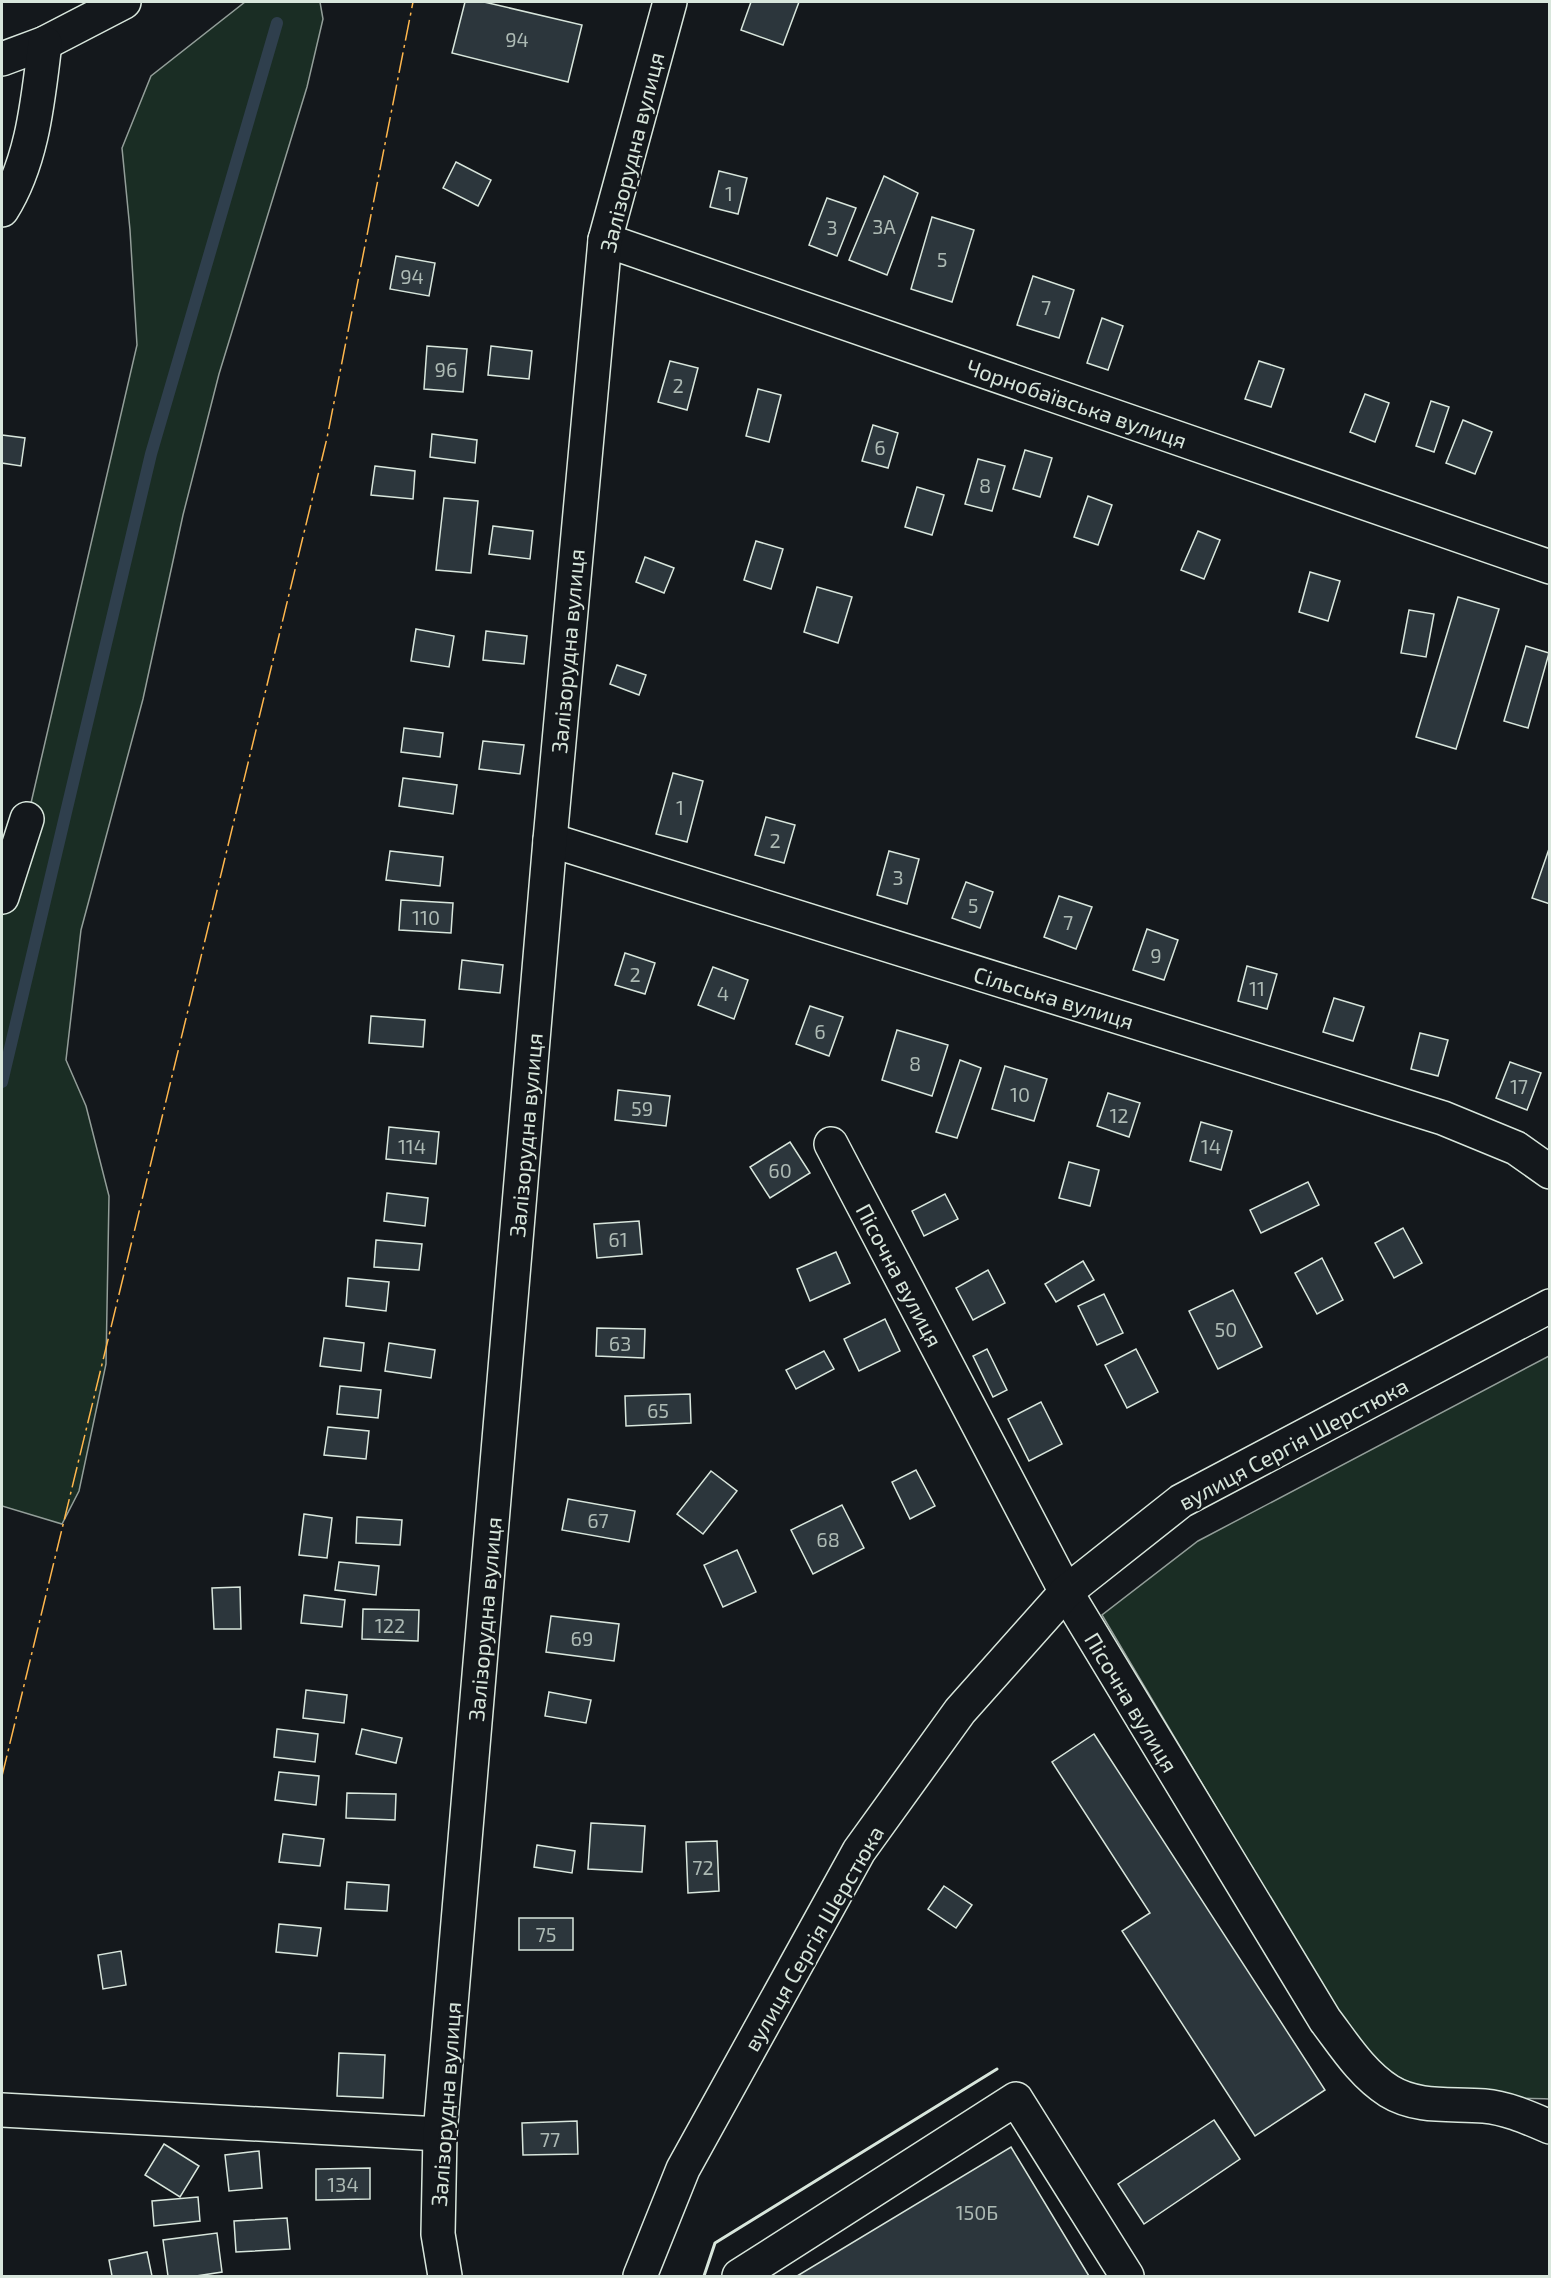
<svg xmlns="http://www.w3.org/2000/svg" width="1551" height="2278" font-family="'Exo 2',sans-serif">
<rect width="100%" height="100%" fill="#14181c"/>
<g fill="#1a2d24" stroke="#939e99" stroke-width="1.5">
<path d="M245 2H320L323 19 307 87 219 374 183 515 143 699 81 930 66 1060 86 1106 109 1196 106 1364 79 1491 62 1524 2 1506V901L28 816 137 345 130 230 122 148 151 76Z"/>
<path d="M1549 1356V2099C1485 2096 1412 2104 1365 2051 1355 2040 1347 2026 1338 2013L1102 1615 1198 1541Z"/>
</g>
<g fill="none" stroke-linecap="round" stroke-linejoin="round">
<path stroke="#2f3f4d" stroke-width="12" d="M2 1082 151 454 277 23"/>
</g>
<g fill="#2c363c" stroke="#d8e6dc" stroke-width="1.5">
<path d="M465 2H484L582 25 568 82 452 53Z"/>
<path d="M751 2H799L783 45 741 30Z"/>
<path d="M456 162 491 180 478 206 443 188Z"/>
<path d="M719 171 747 178 738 214 710 207Z"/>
<path d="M884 176 918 193 887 275 849 260Z"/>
<path d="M827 198 856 208 837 256 809 245Z"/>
<path d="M932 217 974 230 952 302 911 289Z"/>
<path d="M396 256 435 263 429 296 390 289Z"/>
<path d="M1033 276 1074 290 1059 338 1017 325Z"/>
<path d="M1102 318 1123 326 1108 370 1087 363Z"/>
<path d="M427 346 467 349 463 392 424 389Z"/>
<path d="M491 346 532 351 529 379 488 375Z"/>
<path d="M670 361 698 368 687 410 658 402Z"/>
<path d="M1259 361 1284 369 1271 407 1245 399Z"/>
<path d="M758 389 781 395 769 442 746 436Z"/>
<path d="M1365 394 1389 403 1375 442 1350 432Z"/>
<path d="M1431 401 1449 407 1434 452 1416 446Z"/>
<path d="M1463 420 1492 432 1475 474 1446 463Z"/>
<path d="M873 425 898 433 888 468 862 461Z"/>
<path d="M432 434 477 440 475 463 430 457Z"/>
<path d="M2 435 25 438 21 466 2 463Z"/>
<path d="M1025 450 1052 458 1040 497 1013 489Z"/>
<path d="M978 459 1005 466 992 511 965 504Z"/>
<path d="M375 466 415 471 413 499 371 495Z"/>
<path d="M917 487 944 495 932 535 905 527Z"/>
<path d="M1088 496 1112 505 1098 545 1074 537Z"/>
<path d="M444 498 478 501 471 573 436 570Z"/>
<path d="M493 526 533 531 530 559 489 554Z"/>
<path d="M1198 531 1220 540 1204 579 1181 570Z"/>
<path d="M756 541 783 549 771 589 744 580Z"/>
<path d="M645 557 674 568 664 593 636 582Z"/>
<path d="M1310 572 1340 581 1328 621 1299 612Z"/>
<path d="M817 587 852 597 838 643 804 632Z"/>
<path d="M1458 597 1499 609 1456 749 1416 737Z"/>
<path d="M1409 610 1434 614 1426 657 1401 653Z"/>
<path d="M416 629 454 636 449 667 411 661Z"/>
<path d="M486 631 527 636 524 664 483 660Z"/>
<path d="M1526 646 1549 653 1528 728 1504 721Z"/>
<path d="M617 665 646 675 639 695 610 684Z"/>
<path d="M404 728 443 733 440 757 401 752Z"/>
<path d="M483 741 524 745 520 774 479 769Z"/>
<path d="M673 773 703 781 687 842 656 834Z"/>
<path d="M403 778 457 785 453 814 399 806Z"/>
<path d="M766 817 795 825 784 863 755 855Z"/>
<path d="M1550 846V904L1532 898Z"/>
<path d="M390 851 443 857 440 886 386 880Z"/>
<path d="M889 851 919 859 907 904 877 895Z"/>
<path d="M966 882 993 892 980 928 952 918Z"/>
<path d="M1059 896 1092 907 1076 949 1044 937Z"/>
<path d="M401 900 453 903 451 933 399 930Z"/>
<path d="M1147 929 1178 940 1164 980 1133 970Z"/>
<path d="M625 953 655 963 645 994 615 985Z"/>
<path d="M462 960 503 965 500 993 459 989Z"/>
<path d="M1247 966 1277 974 1267 1009 1238 1001Z"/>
<path d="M713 967 748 980 734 1019 698 1005Z"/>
<path d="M1334 998 1364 1007 1353 1041 1323 1032Z"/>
<path d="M810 1006 843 1017 829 1056 796 1044Z"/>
<path d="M371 1016 425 1020 423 1047 369 1043Z"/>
<path d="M897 1030 948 1045 932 1096 882 1080Z"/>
<path d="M1420 1033 1448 1040 1438 1076 1411 1069Z"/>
<path d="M960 1060 981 1068 957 1138 936 1132Z"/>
<path d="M1510 1062 1541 1073 1527 1110 1496 1098Z"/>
<path d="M1005 1066 1047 1079 1034 1121 992 1109Z"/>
<path d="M618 1090 670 1096 666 1126 615 1120Z"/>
<path d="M1108 1093 1140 1103 1129 1137 1097 1126Z"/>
<path d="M1201 1122 1232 1131 1221 1170 1190 1161Z"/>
<path d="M389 1127 439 1132 436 1164 386 1159Z"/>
<path d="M790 1142 810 1173 770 1198 750 1167Z"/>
<path d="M1069 1162 1099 1170 1090 1206 1059 1198Z"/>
<path d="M1308 1182 1319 1205 1261 1233 1250 1210Z"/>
<path d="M387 1193 428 1198 425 1226 384 1221Z"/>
<path d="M945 1194 958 1219 924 1236 912 1211Z"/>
<path d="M639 1221 642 1254 597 1258 594 1224Z"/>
<path d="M1403 1228 1422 1263 1394 1278 1375 1243Z"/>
<path d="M376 1240 422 1244 419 1270 374 1267Z"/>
<path d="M836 1252 850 1283 810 1301 797 1269Z"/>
<path d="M1322 1258 1343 1300 1317 1314 1295 1273Z"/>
<path d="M1083 1261 1094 1280 1056 1302 1045 1284Z"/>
<path d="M988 1270 1005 1303 973 1320 956 1288Z"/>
<path d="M348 1278 389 1282 386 1311 346 1306Z"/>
<path d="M1233 1290 1262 1347 1218 1369 1189 1311Z"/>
<path d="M1104 1294 1123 1333 1097 1345 1078 1306Z"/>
<path d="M885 1319 900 1351 859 1371 844 1339Z"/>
<path d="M597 1328 645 1329 644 1358 596 1356Z"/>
<path d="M324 1338 364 1343 361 1371 320 1366Z"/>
<path d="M389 1343 435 1350 431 1378 385 1371Z"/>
<path d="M987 1349 1007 1390 993 1397 973 1356Z"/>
<path d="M1136 1349 1158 1392 1127 1408 1105 1365Z"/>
<path d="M824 1351 834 1369 796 1389 786 1370Z"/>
<path d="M340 1386 381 1390 378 1418 337 1414Z"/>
<path d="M690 1394 691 1423 626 1426 625 1396Z"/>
<path d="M1041 1402 1062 1444 1029 1461 1008 1419Z"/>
<path d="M328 1427 369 1431 366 1459 324 1455Z"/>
<path d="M916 1470 935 1506 910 1519 892 1482Z"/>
<path d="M711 1471 737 1491 703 1534 677 1514Z"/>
<path d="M568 1499 635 1511 629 1542 562 1530Z"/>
<path d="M842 1505 864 1548 813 1574 791 1530Z"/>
<path d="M304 1514 332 1518 327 1558 299 1555Z"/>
<path d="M357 1517 402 1520 400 1545 356 1543Z"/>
<path d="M737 1550 756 1592 723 1607 704 1565Z"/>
<path d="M339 1562 379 1566 376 1595 335 1590Z"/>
<path d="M240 1587 241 1629H214L212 1588Z"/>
<path d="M304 1595 345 1600 342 1627 301 1623Z"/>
<path d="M363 1609 419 1610 418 1641 362 1639Z"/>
<path d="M551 1616 619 1624 614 1661 546 1652Z"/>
<path d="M306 1690 347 1695 344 1723 303 1718Z"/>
<path d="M549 1692 591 1700 586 1723 545 1716Z"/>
<path d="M277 1729 318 1734 315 1762 274 1757Z"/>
<path d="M362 1729 402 1738 396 1763 356 1754Z"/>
<path d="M1094 1734 1325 2090 1255 2136 1122 1931 1150 1913 1052 1762Z"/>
<path d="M279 1772 319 1776 316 1805 275 1800Z"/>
<path d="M347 1793 396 1794 395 1820 346 1818Z"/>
<path d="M591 1823 645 1826 642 1872 588 1869Z"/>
<path d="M283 1834 324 1839 320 1866 279 1862Z"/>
<path d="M717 1841 719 1891 688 1893 686 1842Z"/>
<path d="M537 1845 575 1851 572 1873 534 1867Z"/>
<path d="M347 1882 389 1885 387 1911 345 1909Z"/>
<path d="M944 1886 972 1905 956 1928 928 1909Z"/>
<rect x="519" y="1918" width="54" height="32"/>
<path d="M279 1924 321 1928 317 1956 276 1952Z"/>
<path d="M121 1951 126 1985 103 1989 98 1955Z"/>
<path d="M339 2053 385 2055 383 2098 337 2096Z"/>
<path d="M1214 2120 1240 2159 1144 2224 1118 2184Z"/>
<path d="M577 2121 578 2154 523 2155 522 2123Z"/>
<path d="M164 2144 199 2166 180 2197 145 2175Z"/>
<path d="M1011 2147 1089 2276H797Z"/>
<path d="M259 2151 262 2188 229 2191 225 2155Z"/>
<path d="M370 2168V2199L316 2200V2169Z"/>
<path d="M198 2197 200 2221 154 2226 152 2201Z"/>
<path d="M287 2218 290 2249 236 2252 234 2221Z"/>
<path d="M217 2233 222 2272 196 2276H168L163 2240Z"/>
<path d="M147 2252 152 2276H112L109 2260Z"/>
</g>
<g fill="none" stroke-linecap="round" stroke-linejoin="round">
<defs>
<g id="minor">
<path d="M2 59 45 43 124 2"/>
<path d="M2 210C33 161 38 99 45 43"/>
<path d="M605 240 1550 567"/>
<path d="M550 840 1443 1118 1516 1148 1550 1172"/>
<path d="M2 897 27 819"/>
<path d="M831 1144 1066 1592 1325 2020C1344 2045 1362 2074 1389 2091 1418 2109 1453 2103 1484 2106 1507 2108 1529 2118 1550 2127"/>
<path d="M2 2110 440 2134"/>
<path d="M445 2276 438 2234 440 2134 550 840 605 240 670 2"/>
<path d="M640 2276 683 2169 859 1851 960 1711 1066 1592 1181 1501 1550 1306"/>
<path d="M739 2276 1016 2099 1127 2276"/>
</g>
</defs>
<use href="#minor" stroke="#d8e6dc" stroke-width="36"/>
<use href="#minor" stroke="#14181c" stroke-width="33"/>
<path stroke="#d8e6dc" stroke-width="3" d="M704 2276 715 2243 997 2069"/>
<path stroke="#ffb74d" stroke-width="1.5" stroke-dasharray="21 4.5 3 4.5" stroke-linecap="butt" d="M2 1776 327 438 413 2"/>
</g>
<g text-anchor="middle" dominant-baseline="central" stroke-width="4.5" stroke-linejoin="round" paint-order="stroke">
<g font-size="20" fill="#adbab4">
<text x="517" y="39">94</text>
<text x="729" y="193">1</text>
<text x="884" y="226">3А</text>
<text x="832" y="227">3</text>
<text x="942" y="259">5</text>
<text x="412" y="276">94</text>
<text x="1046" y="307">7</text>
<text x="446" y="369">96</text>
<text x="678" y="385">2</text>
<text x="880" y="447">6</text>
<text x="985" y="485">8</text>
<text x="680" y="807">1</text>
<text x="775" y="840">2</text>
<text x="898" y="877">3</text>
<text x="973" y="905">5</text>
<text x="426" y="917">110</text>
<text x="1068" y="922">7</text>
<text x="1156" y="955">9</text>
<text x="635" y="974">2</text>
<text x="1257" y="988">11</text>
<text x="723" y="993">4</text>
<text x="820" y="1031">6</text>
<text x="915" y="1063">8</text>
<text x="1519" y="1086">17</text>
<text x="1020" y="1094">10</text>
<text x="642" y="1108">59</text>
<text x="1119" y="1115">12</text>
<text x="412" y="1146">114</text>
<text x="1211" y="1146">14</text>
<text x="780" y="1170">60</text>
<text x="618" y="1239">61</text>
<text x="1226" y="1329">50</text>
<text x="620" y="1343">63</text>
<text x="658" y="1410">65</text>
<text x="598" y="1520">67</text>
<text x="828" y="1539">68</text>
<text x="390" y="1625">122</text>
<text x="582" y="1638">69</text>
<text x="703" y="1867">72</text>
<text x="546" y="1934">75</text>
<text x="550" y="2139">77</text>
<text x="343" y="2184">134</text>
<text x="977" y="2212">150Б</text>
</g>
<g font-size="22" fill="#d8e6dc" stroke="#14181c">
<text transform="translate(631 152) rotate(-76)">Залізорудна вулиця</text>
<text transform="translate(1077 403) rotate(19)">Чорнобаївська вулиця</text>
<text transform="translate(567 651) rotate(-85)">Залізорудна вулиця</text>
<text transform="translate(1054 997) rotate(17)">Сільська вулиця</text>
<text transform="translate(525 1135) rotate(-85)">Залізорудна вулиця</text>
<text transform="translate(900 1275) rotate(62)">Пісочна вулиця</text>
<text transform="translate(1293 1443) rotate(-28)">вулиця Сергія Шерстюка</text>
<text transform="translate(484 1619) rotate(-85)">Залізорудна вулиця</text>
<text transform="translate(1132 1702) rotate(59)">Пісочна вулиця</text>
<text transform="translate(813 1938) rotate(-60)">вулиця Сергія Шерстюка</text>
<text transform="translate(445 2104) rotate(-86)">Залізорудна вулиця</text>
</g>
</g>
<rect width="1551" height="2278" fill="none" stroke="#d8e6dc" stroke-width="6"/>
</svg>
